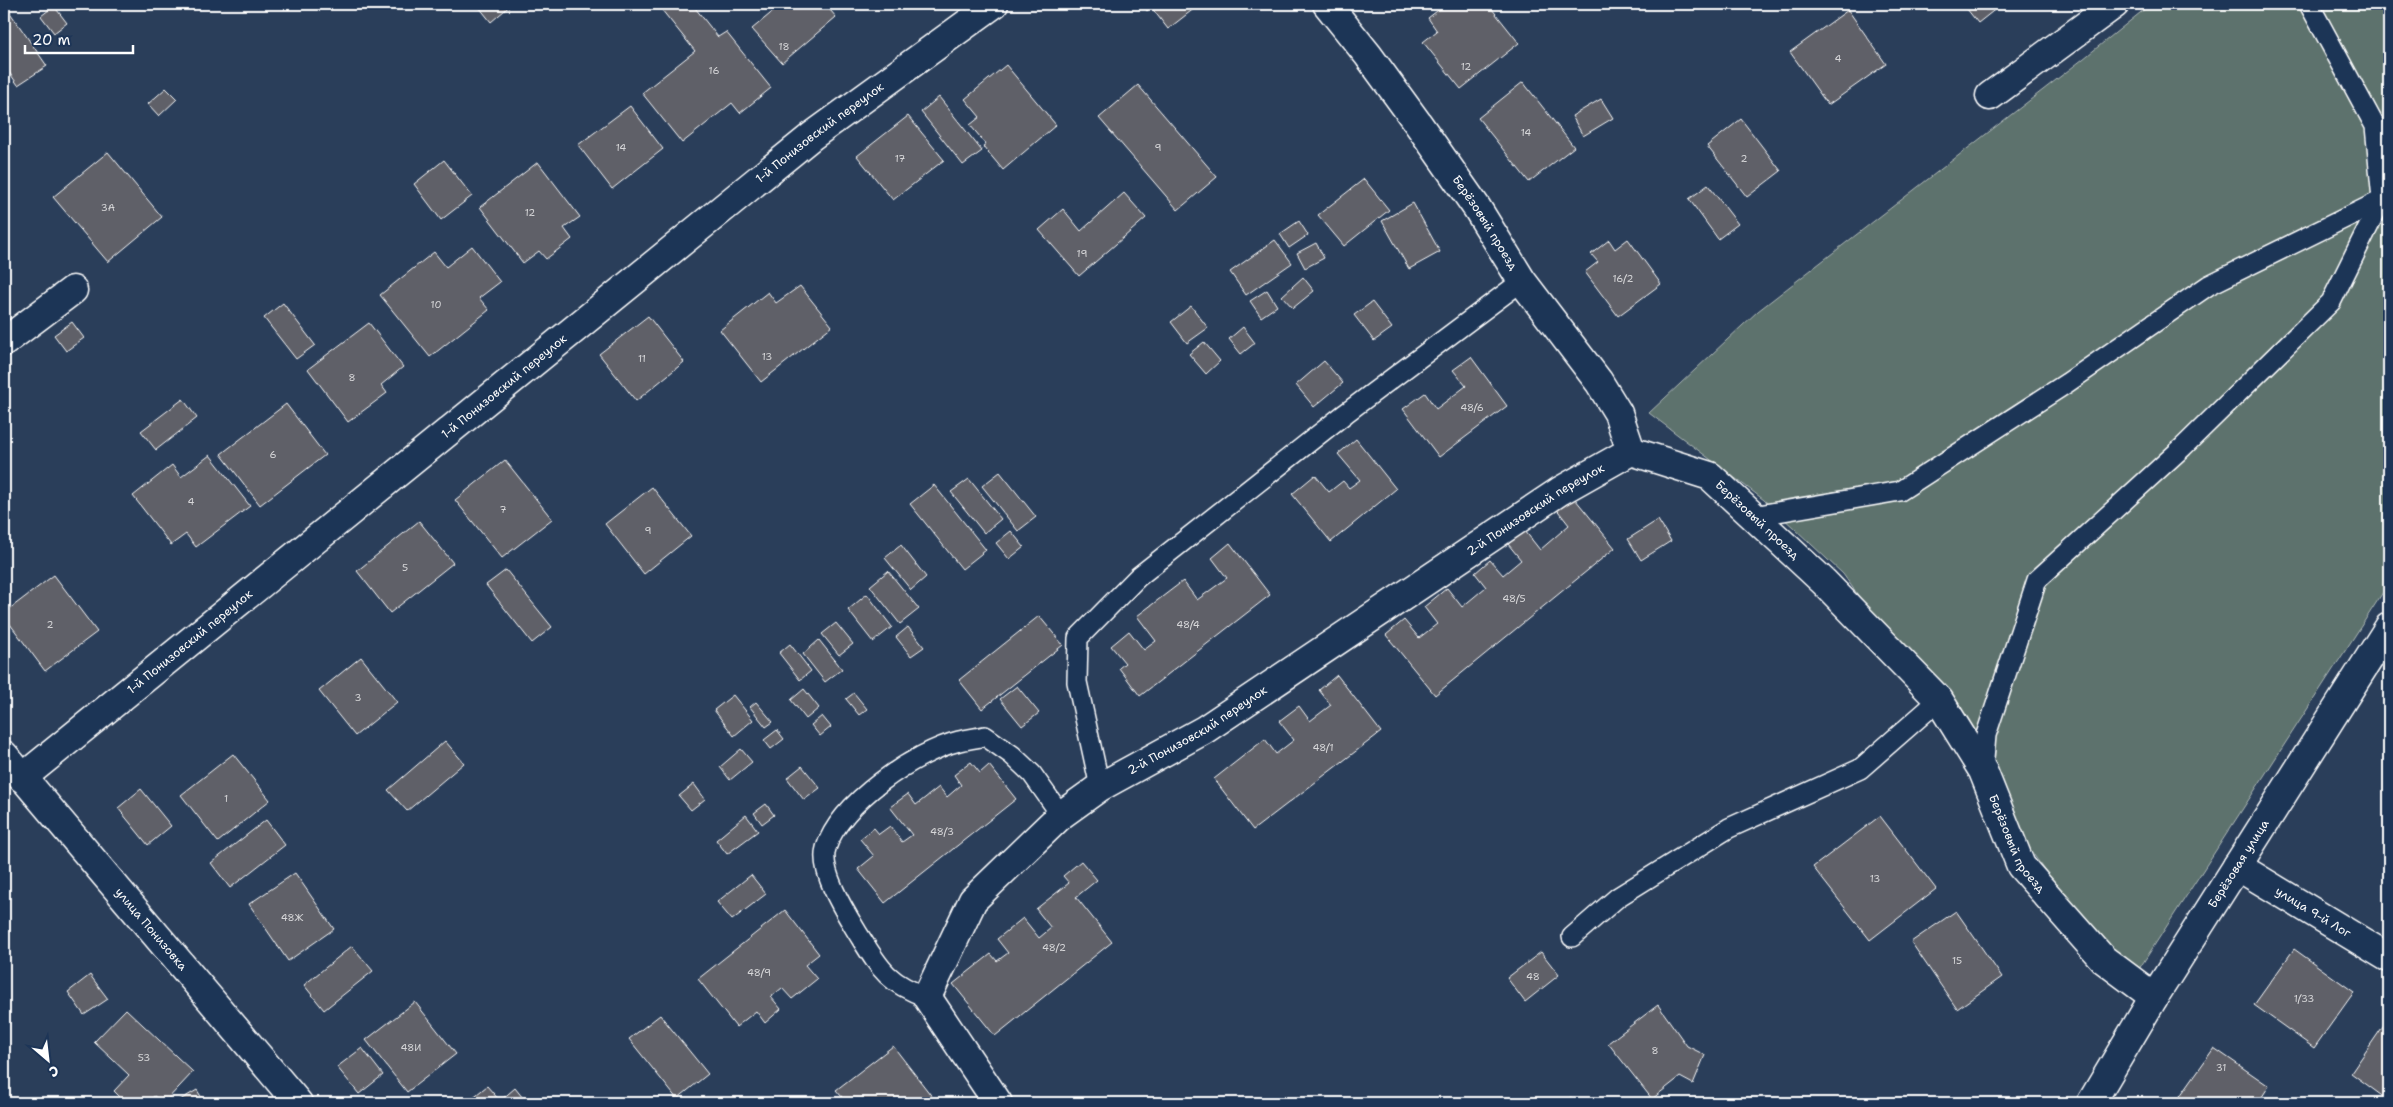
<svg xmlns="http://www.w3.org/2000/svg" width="2393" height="1107" font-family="'Shantell Sans',sans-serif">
<rect width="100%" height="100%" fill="#2a3e5a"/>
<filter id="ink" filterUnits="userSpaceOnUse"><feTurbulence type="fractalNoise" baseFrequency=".02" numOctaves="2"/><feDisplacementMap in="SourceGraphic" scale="10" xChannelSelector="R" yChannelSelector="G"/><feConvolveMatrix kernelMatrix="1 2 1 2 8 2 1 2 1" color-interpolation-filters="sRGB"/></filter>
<g filter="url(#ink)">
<path fill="#5d726d" stroke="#aeb8b6" d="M2151 4H2389V583L2139 969 2106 956 2026 844 1911 670 1843 574 1764 500 1649 413 1758 311 2083 59Z"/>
<g fill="#5e6068" stroke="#fff">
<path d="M4 4 47 66 18 85 4 65Z"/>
<path d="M482 4H512L491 22 479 7Z"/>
<path d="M657 4H692L718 37 726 32 771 88 740 113 732 103 682 143 642 93 695 51Z"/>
<path d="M782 4H825L836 17 782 63 752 29Z"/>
<path d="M1142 4H1200L1168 29 1151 7 1147 11Z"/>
<path d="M1446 4H1457L1461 8 1466 4H1488L1519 43 1461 89 1423 42 1437 31 1428 18Z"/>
<path d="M1963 4H2002L1978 23Z"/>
<path d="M54 6 67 23 54 33 41 16Z"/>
<path d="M1848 10 1886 64 1828 105 1790 52Z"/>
<path d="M1006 65 1056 125 1003 170 983 146 986 144 970 125 980 117 965 99Z"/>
<path d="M1523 82 1574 147 1529 182 1478 118Z"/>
<path d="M1138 85 1217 177 1178 210 1099 118Z"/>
<path d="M166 88 177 99 159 116 148 104Z"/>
<path d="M939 97 982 151 963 165 921 112Z"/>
<path d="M1601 99 1613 118 1583 136 1572 116Z"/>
<path d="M630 106 663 149 612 189 578 145Z"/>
<path d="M908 116 944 160 893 200 857 156Z"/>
<path d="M1741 119 1781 171 1747 197 1707 146Z"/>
<path d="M108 152 162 217 108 262 53 197Z"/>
<path d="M444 160 472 196 441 220 414 184Z"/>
<path d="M538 162 580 217 564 228 572 239 546 259 539 251 523 263 480 207Z"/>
<path d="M1364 179 1389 210 1344 246 1318 215Z"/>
<path d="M1708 185 1738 224 1718 239 1689 199Z"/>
<path d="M1124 193 1146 218 1079 276 1039 230 1063 209 1081 231Z"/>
<path d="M1413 203 1440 252 1409 269 1382 221Z"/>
<path d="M1299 221 1308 235 1289 248 1280 234Z"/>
<path d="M1628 239 1661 284 1618 316 1585 272 1598 262 1591 254 1609 240 1615 249Z"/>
<path d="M1275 240 1292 263 1246 295 1230 272Z"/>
<path d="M1316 243 1324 258 1305 268 1297 253Z"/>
<path d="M472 246 500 282 479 298 489 310 430 357 380 295 434 252 446 267Z"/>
<path d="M1303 277 1314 291 1293 308 1282 296Z"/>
<path d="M800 286 832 326 761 382 720 330 768 292 776 303Z"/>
<path d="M1267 290 1277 306 1261 317 1250 301Z"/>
<path d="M1372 302 1392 328 1374 341 1354 315Z"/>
<path d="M283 303 315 345 296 359 264 318Z"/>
<path d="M1191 306 1208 328 1187 343 1171 322Z"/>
<path d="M648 316 684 362 636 401 599 354Z"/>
<path d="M72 322 84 338 66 351 54 335Z"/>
<path d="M369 323 403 367 381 385 387 393 348 422 308 369Z"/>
<path d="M1243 327 1255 343 1241 354 1229 339Z"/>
<path d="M1204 342 1220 361 1206 374 1189 354Z"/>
<path d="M1471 357 1507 406 1439 457 1403 409 1425 393 1436 409 1466 386 1453 370Z"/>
<path d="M1324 361 1343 383 1314 407 1296 385Z"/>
<path d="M183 399 197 418 156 450 141 431Z"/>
<path d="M286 404 325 455 260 505 221 454Z"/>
<path d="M1356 439 1396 489 1331 542 1292 494 1315 475 1329 492 1343 481 1349 488 1360 480 1338 454Z"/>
<path d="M210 455 250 506 196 547 186 534 171 545 133 496 172 465 181 477Z"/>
<path d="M505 460 552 519 502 558 455 500Z"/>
<path d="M1000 472 1036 517 1018 531 982 486Z"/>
<path d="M969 479 1001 519 984 533 951 492Z"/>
<path d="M934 485 986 550 962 569 910 504Z"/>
<path d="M652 487 691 536 644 574 605 524Z"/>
<path d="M1571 494 1615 548 1435 695 1386 635 1404 620 1419 638 1437 624 1424 607 1447 588 1462 607 1486 587 1475 573 1490 560 1503 575 1521 560 1508 544 1525 531 1540 550 1569 525 1555 507Z"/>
<path d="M1658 520 1671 541 1641 560 1628 539Z"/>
<path d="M419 521 453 563 390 613 357 571Z"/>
<path d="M1011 531 1024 547 1009 559 996 543Z"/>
<path d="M1230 543 1270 595 1140 696 1119 668 1125 663 1111 646 1129 631 1144 650 1156 641 1137 616 1183 581 1197 600 1227 578 1212 558Z"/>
<path d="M901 545 926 577 911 590 885 558Z"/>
<path d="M506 570 552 627 532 643 486 585Z"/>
<path d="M888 571 919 609 900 624 870 586Z"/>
<path d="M54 575 97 632 45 671 4 616V613Z"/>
<path d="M867 594 892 627 873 642 848 610Z"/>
<path d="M1039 616 1063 645 982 709 959 680Z"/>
<path d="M836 623 853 644 839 655 822 634Z"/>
<path d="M908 627 924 647 911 656 896 637Z"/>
<path d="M819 640 842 669 825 682 803 654Z"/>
<path d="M790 644 811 671 800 680 779 653Z"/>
<path d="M361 657 397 702 355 736 319 691Z"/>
<path d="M1337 675 1381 732 1253 830 1214 779 1265 739 1276 754 1294 740 1279 721 1299 706 1310 721 1331 705 1319 690Z"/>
<path d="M1017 686 1039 713 1022 726 1000 699Z"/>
<path d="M804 689 819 708 806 719 791 700Z"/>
<path d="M854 693 867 709 859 715 846 699Z"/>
<path d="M733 695 753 720 734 736 714 710Z"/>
<path d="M756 702 773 722 766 727 750 707Z"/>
<path d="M822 716 831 727 820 736 811 725Z"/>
<path d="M777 730 784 739 771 749 764 740Z"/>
<path d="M445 741 464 763 407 811 388 790Z"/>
<path d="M741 749 752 762 730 780 720 767Z"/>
<path d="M233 754 270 800 218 842 181 795Z"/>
<path d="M971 762 980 773 989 765 1016 799 885 903 858 869 874 856 860 839 874 828 879 834 890 826 902 842 912 835 890 807 908 794 916 805 939 787 947 797 961 785 954 775Z"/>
<path d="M802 766 820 788 804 800 787 778Z"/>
<path d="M694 784 705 799 691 810 679 796Z"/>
<path d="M141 789 171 826 148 845 118 808Z"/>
<path d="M766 804 774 815 762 824 754 813Z"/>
<path d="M746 815 758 831 727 854 716 840Z"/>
<path d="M1880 816 1936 889 1870 940 1813 867Z"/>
<path d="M266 820 285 845 230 888 211 863Z"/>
<path d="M1081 861 1097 880 1076 897 1112 942 995 1036 953 984 991 954 997 961 1008 953 997 939 1023 918 1039 938 1051 928 1036 909 1069 883 1063 876Z"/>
<path d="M295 873 334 929 288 961 249 904Z"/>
<path d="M751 875 766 894 732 920 717 902Z"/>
<path d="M785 910 819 954 805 965 817 979 792 999 782 988 771 997 781 1009 765 1023 756 1011 736 1027 698 979Z"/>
<path d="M1956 911 2002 977 1957 1009 1911 942Z"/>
<path d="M352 946 373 971 324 1010 304 985Z"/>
<path d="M2294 949 2354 992 2314 1048 2254 1005Z"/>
<path d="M1541 952 1559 975 1525 1002 1507 978Z"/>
<path d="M90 975 108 999 84 1015 68 992Z"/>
<path d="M415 1002 456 1054 407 1092 366 1040Z"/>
<path d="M1658 1005 1687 1046 1705 1055 1693 1084 1680 1077 1652 1099 1608 1043Z"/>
<path d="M126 1009 193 1072 164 1103 154 1096 147 1103H126L114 1091 129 1075 94 1042Z"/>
<path d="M660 1015 708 1074 677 1099 629 1039Z"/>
<path d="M2386 1022 2389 1024V1101L2351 1073Z"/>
<path d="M893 1046 937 1103H847L836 1090Z"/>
<path d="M362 1048 383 1075 359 1094 337 1067Z"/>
<path d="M2214 1048 2269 1086 2258 1103H2190L2180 1096Z"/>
<path d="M487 1086 500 1101 515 1088 527 1103H466Z"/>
<path d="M197 1090 205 1103H175Z"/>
<path d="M1571 1097 1576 1103H1563Z"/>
</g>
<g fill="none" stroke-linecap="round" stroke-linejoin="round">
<defs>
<g id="lane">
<path d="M1753 516 1900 491 2067 383 2209 285 2386 198"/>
<path d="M1983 771 1986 735 2037 580 2183 447 2331 302 2382 199 2375 126 2309 4"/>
<path d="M1100 787 1077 682 1078 638 1138 577 1346 413 1522 281"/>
<path d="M1572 937 1618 897 1729 828 1860 769 1939 700"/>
<path d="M927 997C886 983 879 967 857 932 845 912 819 871 826 848 840 803 915 752 959 741 968 739 977 738 985 736L1012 755 1032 774 1061 815"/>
</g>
<g id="street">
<path id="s1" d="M1327 4 1368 55 1419 125 1477 208 1522 281 1599 382 1618 413 1631 451 1710 476 1824 582 1939 700 1983 771 2021 866 2103 959 2154 997"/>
<path d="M1990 96 2115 4"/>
<path d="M4 342 73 290"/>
<path id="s2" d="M22 778 812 136 994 4"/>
<path id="s3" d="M2237 866 2389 958"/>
<path id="s4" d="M998 1103 927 997 973 900 1061 815 1100 787 1204 730 1560 491 1631 451"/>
<path id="s5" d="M2091 1103 2154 997 2389 627"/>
</g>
<g id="secondary">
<path id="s6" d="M4 755 298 1103"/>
</g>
</defs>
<use href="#lane" stroke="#fff" stroke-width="22"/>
<use href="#street" stroke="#fff" stroke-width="31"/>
<use href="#secondary" stroke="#fff" stroke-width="31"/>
<use href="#lane" stroke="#1d3557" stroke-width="19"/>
<use href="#street" stroke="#1d3557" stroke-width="28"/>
<use href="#secondary" stroke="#1d3557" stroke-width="28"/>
</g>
</g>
<g text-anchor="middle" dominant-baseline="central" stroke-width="4.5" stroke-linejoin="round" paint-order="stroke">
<g font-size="10" fill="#d7d7d9">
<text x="784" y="46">18</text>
<text x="1838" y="58">4</text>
<text x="1466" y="66">12</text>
<text x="714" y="70">16</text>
<text x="1526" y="132">14</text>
<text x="621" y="147">14</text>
<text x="1158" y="147">9</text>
<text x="900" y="158">17</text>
<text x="1744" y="158">2</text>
<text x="108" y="207">3А</text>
<text x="530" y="212">12</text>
<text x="1082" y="253">19</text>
<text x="1623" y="278">16/2</text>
<text x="436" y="304">10</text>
<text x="767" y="356">13</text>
<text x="642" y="358">11</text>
<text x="352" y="377">8</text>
<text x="1472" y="407">48/6</text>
<text x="273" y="454">6</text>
<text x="191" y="501">4</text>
<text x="503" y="509">7</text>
<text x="648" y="530">9</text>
<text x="405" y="567">5</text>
<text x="1514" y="598">48/5</text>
<text x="50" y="624">2</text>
<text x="1188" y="624">48/4</text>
<text x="358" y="697">3</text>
<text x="1323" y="747">48/1</text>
<text x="226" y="798">1</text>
<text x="942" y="831">48/3</text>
<text x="1875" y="878">13</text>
<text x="292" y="917">48Ж</text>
<text x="1054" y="947">48/2</text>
<text x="1957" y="960">15</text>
<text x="759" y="972">48/9</text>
<text x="1533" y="976">48</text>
<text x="2304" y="998">1/33</text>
<text x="411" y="1047">48И</text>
<text x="1655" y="1050">8</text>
<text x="144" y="1057">53</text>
<text x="2221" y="1067">31</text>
</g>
<g font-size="12" fill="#fff" stroke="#1d3557">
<text stroke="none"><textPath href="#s2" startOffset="1026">1-й Понизовский переулок</textPath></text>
<text stroke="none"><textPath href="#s1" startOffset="270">Берёзовый проезд</textPath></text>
<text stroke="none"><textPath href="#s2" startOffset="621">1-й Понизовский переулок</textPath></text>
<text stroke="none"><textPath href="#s4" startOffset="922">2-й Понизовский переулок</textPath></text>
<text stroke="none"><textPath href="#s1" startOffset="690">Берёзовый проезд</textPath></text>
<text stroke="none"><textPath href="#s2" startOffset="216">1-й Понизовский переулок</textPath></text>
<text stroke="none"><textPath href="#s4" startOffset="518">2-й Понизовский переулок</textPath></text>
<text stroke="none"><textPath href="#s1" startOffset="1110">Берёзовый проезд</textPath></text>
<text stroke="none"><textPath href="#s5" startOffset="281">Берёзовая улица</textPath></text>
<text stroke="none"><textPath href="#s3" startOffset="89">улица 9-й Лог</textPath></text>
<text stroke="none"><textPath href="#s6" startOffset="228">улица Понизовка</textPath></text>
</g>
</g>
<rect width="2393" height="1107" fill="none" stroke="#1d3557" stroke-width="20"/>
<rect x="10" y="10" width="2373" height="1087" fill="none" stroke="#fff" stroke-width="2" filter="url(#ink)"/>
<g transform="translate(48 1060) rotate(152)" stroke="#1d3557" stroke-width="4" paint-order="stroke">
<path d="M0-4L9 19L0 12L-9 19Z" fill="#ffffff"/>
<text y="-8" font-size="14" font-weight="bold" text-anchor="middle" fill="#ffffff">С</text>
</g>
<path d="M25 45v8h108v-8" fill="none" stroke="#ffffff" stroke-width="2.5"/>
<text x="32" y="45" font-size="15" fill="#ffffff" stroke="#1d3557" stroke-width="4" paint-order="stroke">20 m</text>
</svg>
